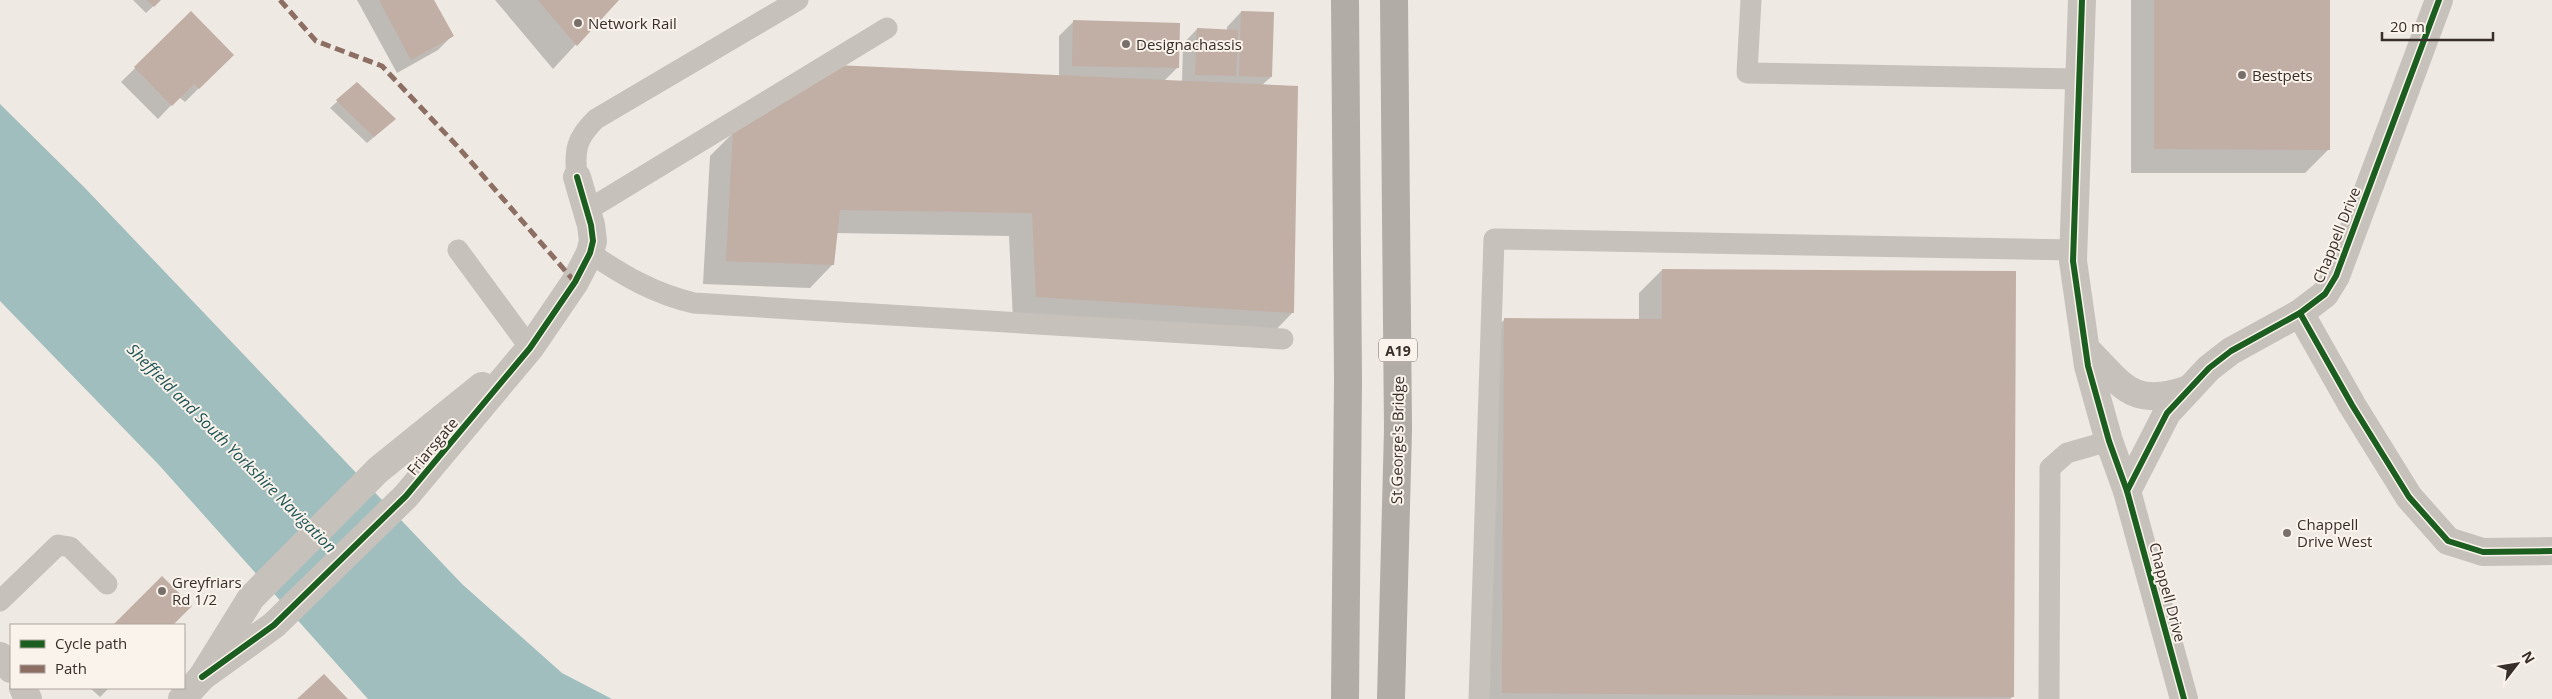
<svg xmlns="http://www.w3.org/2000/svg" width="2552" height="699" font-family="'Open Sans',sans-serif">
<rect width="100%" height="100%" fill="#eee9e3"/>
<path fill="#a0bebe" d="M0 104 85 188 462 584 562 673 612 699H368L159 465 0 301Z"/>
<g fill="#0003">
<path d="M133 0H160L146 13Z"/>
<path d="M357 0H433L452 36 438 50 397 73Z"/>
<path d="M495 0H617L553 69Z"/>
<path d="M2131 0H2328V150L2305 173H2131Z"/>
<path d="M1241 12 1271 77 1261 86 1293 312 1270 336 1013 320 1009 236 836 233 833 264 810 288 703 284 710 156 734 132 1059 77V36L1073 22 1178 67 1164 81 1182 82 1183 44 1197 29 1227 31V27Z"/>
<path d="M191 13 232 55 185 102 179 97 158 119 121 82Z"/>
<path d="M357 84 387 126 367 143 330 108Z"/>
<path d="M1662 270 2013 696 2010 699H1480L1481 343 1505 319 1639 320V293Z"/>
<path d="M162 577 190 606 171 625H114Z"/>
<path d="M90 688H109L100 697Z"/>
</g>
<g fill="#c1aea5">
<path d="M147 0H161L154 7Z"/>
<path d="M379 0H434L454 36 411 60Z"/>
<path d="M538 0H619L577 46Z"/>
<path d="M2154 0H2330V150L2154 149Z"/>
<path d="M191 11 234 55 199 89 194 84 172 106 134 67Z"/>
<path d="M1241 11 1274 12 1272 77 1239 76Z"/>
<path d="M1073 20 1180 23 1179 68 1072 66Z"/>
<path d="M1197 28 1238 30 1236 76 1195 75Z"/>
<path d="M835 65 1298 86 1294 313 1036 297 1032 213 840 210 834 265 726 261 733 131Z"/>
<path d="M357 82 396 119 374 137 336 100Z"/>
<path d="M1662 269 2016 271 2014 697 1502 693 1504 318 1662 319Z"/>
<path d="M162 576 192 606 173 625H113Z"/>
<path d="M324 674 348 699H297Z"/>
</g>
<g fill="none" stroke-linecap="round" stroke-linejoin="round">
<g stroke="#c7c1bb" stroke-width="21">
<path d="M1751 0 1747 73 2079 79"/>
<path d="M577 177C574 151 576 138 596 119L798 0"/>
<path d="M586 211 887 28"/>
<path d="M458 250 530 348"/>
<path d="M590 253C624 276 655 294 694 303L1283 339"/>
<path d="M0 601 58 545 70 547 107 584"/>
<path d="M1479 699 1494 239 2073 250"/>
<path d="M2049 699 2050 468 2067 453 2109 441"/>
</g>
<g stroke="#c7c1bb" stroke-width="28">
<path d="M2082 0 2073 261 2088 366 2109 441 2127 491 2184 699"/>
<path d="M2300 313 2352 405 2409 497 2448 541 2483 552 2552 551"/>
<path d="M2086 349C2123 386 2132 409 2189 389"/>
<path d="M2127 491 2167 413 2209 368 2231 351 2300 313 2325 294 2336 276 2439 0"/>
<path d="M0 656 11 669"/>
<path d="M202 677 274 625 406 496 530 348 575 282 590 253 593 241 591 225 577 177"/>
<path d="M23 688 28 699"/>
<path d="M182 699 202 677 251 598 378 470 482 386"/>
</g>
<g stroke="#b2aca6" stroke-width="28">
<path d="M1345 0 1348 381 1345 699"/>
<path d="M1391 699 1398 429 1394 0"/>
</g>
<path stroke="#8d6e63" stroke-width="5" stroke-dasharray="10 5" stroke-linecap="butt" d="M280 0 316 41 382 66 459 148 575 282"/>
<defs>
<g id="cycleway">
<path d="M2082 0 2073 261 2088 366 2109 441 2127 491 2184 699"/>
<path d="M2300 313 2352 405 2409 497 2448 541 2483 552 2552 551"/>
<path d="M2127 491 2167 413 2209 368 2231 351 2300 313 2325 294 2336 276 2439 0"/>
<path d="M202 677 274 625 406 496 530 348 575 282 590 253 593 241 591 225 577 177"/>
</g>
</defs>
<use href="#cycleway" stroke="#faf3eb" stroke-width="9"/>
<use href="#cycleway" stroke="#1b5e20" stroke-width="6"/>
</g>
<g fill="#786f6b" stroke="#faf3eb" stroke-width="2">
<circle cx="578" cy="23" r="5"/>
<circle cx="1126" cy="44" r="5"/>
<circle cx="2242" cy="75" r="5"/>
<circle cx="2287" cy="533" r="5"/>
<circle cx="162" cy="591" r="5"/>
</g>
<g text-anchor="middle" dominant-baseline="central" stroke-width="4" stroke-linejoin="round" paint-order="stroke">
<rect fill="#faf3eb" stroke="#726964" stroke-width="1" x="1379" y="338.5" width="38" height="23" rx="4"/>
<g font-size="14" font-weight="bold" fill="#382e2a">
<text x="1398" y="350">A19</text>
</g>
<g font-size="15" fill="#382e2a" stroke="#faf3eb" text-anchor="start">
<text x="588" y="23">Network Rail</text>
<text x="1136" y="44">Designachassis</text>
<text x="2252" y="75">Bestpets</text>
<text x="2297" y="524">Chappell<tspan x="2297" dy="17">Drive West</tspan></text>
<text x="172" y="582">Greyfriars<tspan x="172" dy="17">Rd 1/2</tspan></text>
</g>
<g font-size="15" fill="#382e2a" stroke="#faf3eb">
<text transform="translate(2336 235) rotate(-68)">Chappell Drive</text>
<text transform="translate(1397 440) rotate(-89)">St George's Bridge</text>
<text transform="translate(432 446) rotate(-50)">Friarsgate</text>
<text transform="translate(2168 592) rotate(75)">Chappell Drive</text>
</g>
<g font-size="16" font-style="italic" fill="#205558" stroke="#faf3eb">
<text transform="translate(232 448) rotate(45)">Sheffield and South Yorkshire Navigation</text>
</g>
</g>
<rect x="10" y="624" width="175" height="65" fill="#faf3eb" stroke="#aca49e"/>
<rect x="20" y="640" width="25" height="8" fill="#1b5e20" stroke="#aca49e"/>
<text x="55" y="649" font-size="15" fill="#382e2a">Cycle path</text>
<rect x="20" y="665" width="25" height="8" fill="#8d6e63" stroke="#aca49e"/>
<text x="55" y="674" font-size="15" fill="#382e2a">Path</text>
<g transform="translate(2517 664) rotate(59)" stroke="#faf3eb" stroke-width="4" paint-order="stroke">
<path d="M0-4L9 19L0 12L-9 19Z" fill="#382e2a"/>
<text y="-8" font-size="14" font-weight="bold" text-anchor="middle" fill="#382e2a">N</text>
</g>
<path d="M2382 32v8h111v-8" fill="none" stroke="#382e2a" stroke-width="2.5"/>
<text x="2390" y="32" font-size="15" fill="#382e2a" stroke="#faf3eb" stroke-width="4" paint-order="stroke">20 m</text>
</svg>
